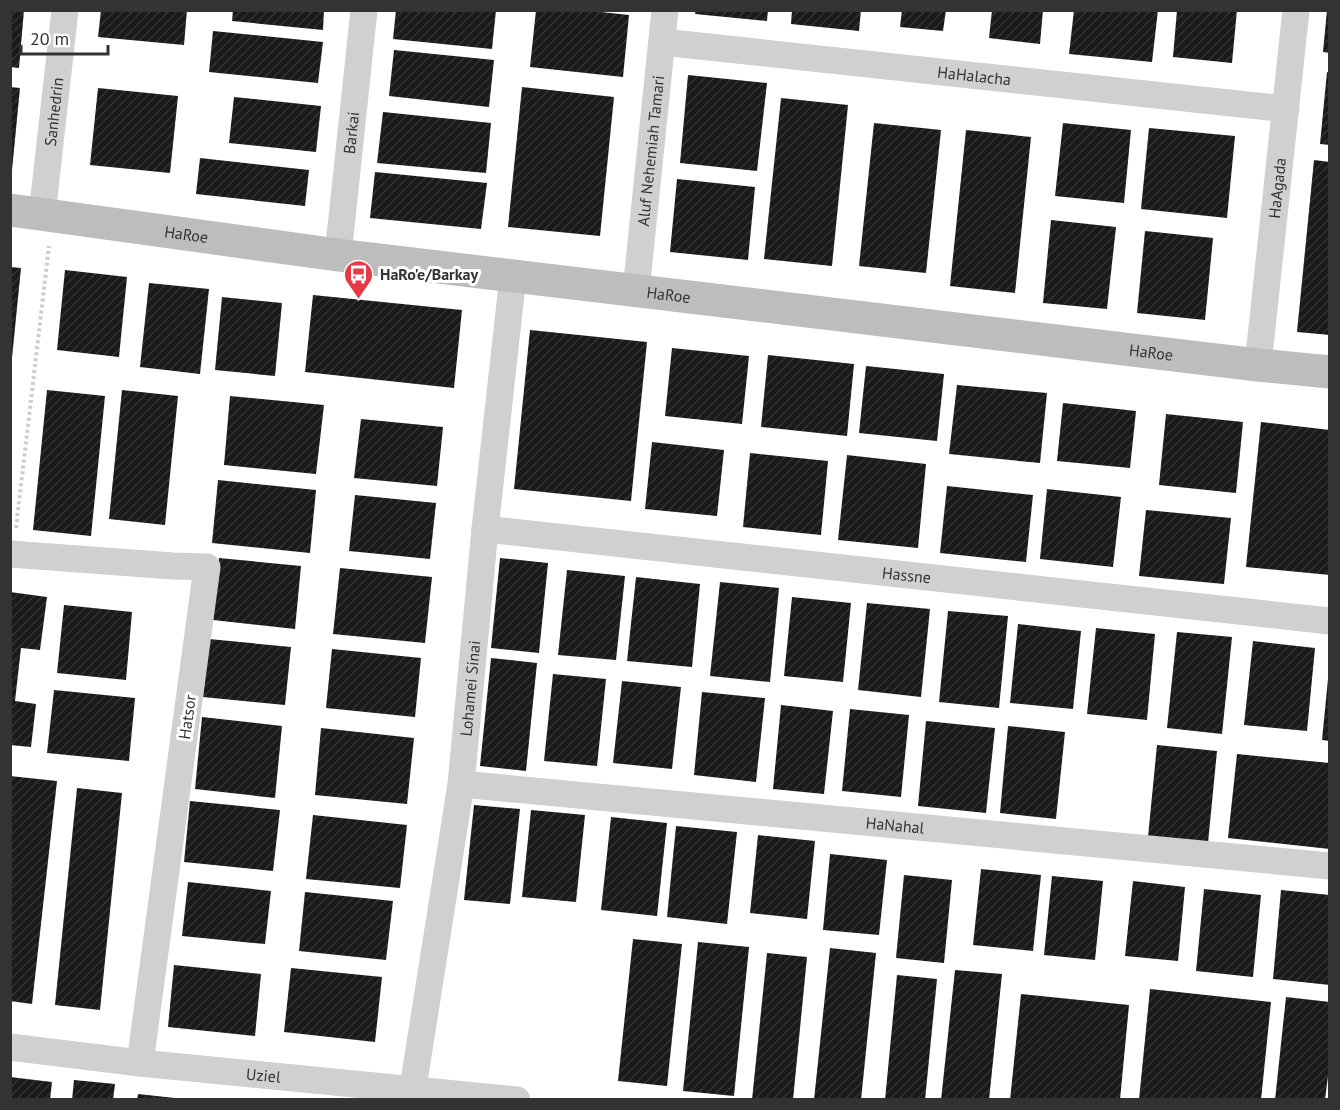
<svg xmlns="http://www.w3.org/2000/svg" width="1340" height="1110" font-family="'PT Sans',sans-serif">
<defs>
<pattern id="building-hatch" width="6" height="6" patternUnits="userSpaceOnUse" patternTransform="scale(1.5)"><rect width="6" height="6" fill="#1a1a1a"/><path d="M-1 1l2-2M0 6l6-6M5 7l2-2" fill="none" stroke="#333"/></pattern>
</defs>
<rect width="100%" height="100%" fill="#fff"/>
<g fill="url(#building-hatch)">
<path d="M10 10H24L19 68 10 67Z"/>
<path d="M101 10H187L184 45 98 37Z"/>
<path d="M233 10H324L323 30 232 21Z"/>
<path d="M396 10H496L492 49 393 39Z"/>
<path d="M536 10H582L629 15 623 77 530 67Z"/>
<path d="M696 10H768L767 21 695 14Z"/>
<path d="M792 10H861L859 31 791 24Z"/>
<path d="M902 10H946L943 31 900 27Z"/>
<path d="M992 10H1043L1040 44 989 38Z"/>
<path d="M1074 10H1158L1152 62 1069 54Z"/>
<path d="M1177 10H1237L1232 63 1173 57Z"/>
<path d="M1327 10H1330V53L1323 52Z"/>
<path d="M213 31 323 42 318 83 209 72Z"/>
<path d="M394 50 494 60 489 107 389 96Z"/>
<path d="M1327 72 1330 73V145L1320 144Z"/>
<path d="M688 75 767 83 757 171 680 163Z"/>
<path d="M10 87 20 88 12 170H10Z"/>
<path d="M522 87 614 97 600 236 508 227Z"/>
<path d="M98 88 178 96 170 173 90 165Z"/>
<path d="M234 97 321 106 316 152 229 143Z"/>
<path d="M781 98 848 105 832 266 764 259Z"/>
<path d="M383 112 491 123 486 173 377 163Z"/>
<path d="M874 123 941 130 926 273 859 266Z"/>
<path d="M1063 123 1131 130 1124 203 1055 196Z"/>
<path d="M1149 128 1235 136 1227 218 1141 209Z"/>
<path d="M966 130 1031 137 1015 293 950 286Z"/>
<path d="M200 158 309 170 305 206 196 194Z"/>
<path d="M1314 160 1330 162V335L1297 332Z"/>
<path d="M375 172 487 183 481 229 370 218Z"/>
<path d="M677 179 755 187 748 260 670 252Z"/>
<path d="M1051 220 1116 227 1107 309 1043 303Z"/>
<path d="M1145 231 1213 238 1205 320 1137 313Z"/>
<path d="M10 267 21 268 12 358H10Z"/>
<path d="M65 270 127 277 119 357 57 350Z"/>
<path d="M149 283 209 289 200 374 140 367Z"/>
<path d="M313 295 462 310 454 388 305 372Z"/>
<path d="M222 297 282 303 275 376 215 370Z"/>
<path d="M530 330 647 342 631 501 514 489Z"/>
<path d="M672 348 749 356 742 424 665 416Z"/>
<path d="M768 355 854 364 847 436 761 427Z"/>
<path d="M866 366 944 374 937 441 859 433Z"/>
<path d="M957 385 1047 393 1040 463 949 454Z"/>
<path d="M47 390 105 396 91 536 33 530Z"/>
<path d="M122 390 178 396 165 525 109 519Z"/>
<path d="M230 396 324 405 316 474 224 465Z"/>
<path d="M1063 403 1136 411 1130 468 1057 461Z"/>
<path d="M1166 414 1243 422 1236 493 1159 485Z"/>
<path d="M361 419 443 427 437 486 354 478Z"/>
<path d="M1261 422 1330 430V575L1246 567Z"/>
<path d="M652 442 724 450 717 516 645 509Z"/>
<path d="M750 453 828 461 821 535 743 527Z"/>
<path d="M847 455 926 464 918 548 838 540Z"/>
<path d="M218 480 316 490 310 553 212 543Z"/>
<path d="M947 486 1033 495 1026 562 940 553Z"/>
<path d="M1047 489 1121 497 1113 567 1040 559Z"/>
<path d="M355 495 436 503 430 559 349 551Z"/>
<path d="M1146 510 1231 518 1224 584 1139 576Z"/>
<path d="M219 558 301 566 295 629 213 620Z"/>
<path d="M500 558 548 563 539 653 491 648Z"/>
<path d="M340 568 432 577 425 643 333 634Z"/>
<path d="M567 570 625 576 616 660 558 655Z"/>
<path d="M636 577 700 584 692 667 627 661Z"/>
<path d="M720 582 779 588 770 682 710 676Z"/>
<path d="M10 592 47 597 40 650 21 648 15 701 36 704 31 747 10 745Z"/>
<path d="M792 597 851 603 843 682 784 676Z"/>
<path d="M867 603 930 609 921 697 858 690Z"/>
<path d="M64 605 132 612 126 680 57 673Z"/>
<path d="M948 611 1008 616 999 708 939 702Z"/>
<path d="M1018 624 1081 631 1073 709 1010 703Z"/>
<path d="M1096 628 1155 634 1147 720 1087 714Z"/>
<path d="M1177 632 1232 637 1222 734 1167 728Z"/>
<path d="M209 639 291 647 285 705 203 697Z"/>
<path d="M1253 641 1315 648 1307 731 1244 725Z"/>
<path d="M332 649 421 658 415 717 326 708Z"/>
<path d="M491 658 537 663 526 771 480 766Z"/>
<path d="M553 674 606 679 597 766 544 761Z"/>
<path d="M1328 679H1330V741L1322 740Z"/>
<path d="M622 681 681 687 672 769 613 763Z"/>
<path d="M54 690 135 698 129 761 47 753Z"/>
<path d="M702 692 765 698 756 782 694 775Z"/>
<path d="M781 705 833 711 824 794 773 789Z"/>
<path d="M850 709 909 715 901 797 842 791Z"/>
<path d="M202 717 282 726 275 798 195 789Z"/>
<path d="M926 721 995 728 986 813 918 806Z"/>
<path d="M1008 726 1065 732 1056 819 1000 813Z"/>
<path d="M321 728 414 738 407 804 315 795Z"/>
<path d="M1157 745 1217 751 1208 843 1148 837Z"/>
<path d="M1237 754 1330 763V849L1228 838Z"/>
<path d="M10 776 57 781 32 1004 10 1001Z"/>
<path d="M77 788 122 793 100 1010 55 1005Z"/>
<path d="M190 801 280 810 273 871 184 862Z"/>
<path d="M474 805 520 809 510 904 464 900Z"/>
<path d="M531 810 585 815 576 902 522 897Z"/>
<path d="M313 815 407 825 400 888 306 879Z"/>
<path d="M611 817 667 823 657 916 601 910Z"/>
<path d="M676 826 737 832 727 924 667 917Z"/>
<path d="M758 835 815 841 807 919 750 913Z"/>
<path d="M830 854 887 860 879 935 823 930Z"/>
<path d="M981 869 1041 875 1033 951 973 945Z"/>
<path d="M904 875 952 880 944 963 896 958Z"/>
<path d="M1052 876 1103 881 1095 960 1044 955Z"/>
<path d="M1133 881 1185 887 1178 961 1125 956Z"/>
<path d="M188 882 271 891 265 944 182 936Z"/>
<path d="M1204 889 1261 895 1253 977 1196 971Z"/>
<path d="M1281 890 1330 895V985L1273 979Z"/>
<path d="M305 892 393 901 386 960 299 951Z"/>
<path d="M633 939 682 944 667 1086 618 1081Z"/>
<path d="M698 942 749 947 734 1096 683 1091Z"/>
<path d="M830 948 876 953 861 1100H814Z"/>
<path d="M767 953 807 957 793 1100H752Z"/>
<path d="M174 965 261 974 255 1036 168 1027Z"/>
<path d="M291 968 382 977 375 1042 284 1032Z"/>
<path d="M955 970 1002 974 989 1100H941Z"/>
<path d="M897 975 937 979 925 1100H885Z"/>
<path d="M1150 989 1271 1002 1261 1100H1139Z"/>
<path d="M1021 994 1129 1005 1120 1100H1010Z"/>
<path d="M1286 997 1330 1002V1060L1325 1100H1275Z"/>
<path d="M10 1077 52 1082 50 1100H10Z"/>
<path d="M74 1080 115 1084 113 1100H72Z"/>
<path d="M138 1094 175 1098V1100H137Z"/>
</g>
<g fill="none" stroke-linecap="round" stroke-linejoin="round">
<path stroke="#cdcdcd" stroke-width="4" stroke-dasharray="3 3" stroke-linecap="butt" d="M16 528 49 246"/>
<g stroke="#d0d0d0" stroke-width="27">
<path id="s1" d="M662 42 1286 109"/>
<path id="s2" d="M42 215 65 10"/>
<path id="s3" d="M338 255 364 10"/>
<path id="s4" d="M636 291 665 10"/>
<path id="s5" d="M1258 365 1296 10"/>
<path id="s6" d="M485 529 1330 621"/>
<path d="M10 554 173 566 207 567 140 1063"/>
<path id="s7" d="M461 784 1330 866"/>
<path id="s8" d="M10 1047 140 1063 517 1100"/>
<path id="s9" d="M411 1100 461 784 485 529 513 276"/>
</g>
<path stroke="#bdbdbd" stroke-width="33" id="s10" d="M10 210 338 255 1258 365 1330 372"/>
</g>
<defs>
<symbol id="bus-pin" viewBox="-11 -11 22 30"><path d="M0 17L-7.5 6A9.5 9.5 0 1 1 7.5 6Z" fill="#e63946" stroke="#fff"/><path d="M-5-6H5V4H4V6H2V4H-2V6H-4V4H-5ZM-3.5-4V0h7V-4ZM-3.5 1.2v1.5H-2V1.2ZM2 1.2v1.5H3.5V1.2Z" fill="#fff"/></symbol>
</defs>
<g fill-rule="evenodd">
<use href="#bus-pin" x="342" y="258" width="33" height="45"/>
</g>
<g text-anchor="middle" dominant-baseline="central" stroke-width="6" stroke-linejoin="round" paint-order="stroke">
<g font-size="16" fill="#333" stroke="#fff">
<text stroke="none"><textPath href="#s1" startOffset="314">HaHalacha</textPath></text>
<text stroke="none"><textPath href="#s2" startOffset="104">Sanhedrin</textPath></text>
<text stroke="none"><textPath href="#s3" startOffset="123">Barkai</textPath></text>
<text stroke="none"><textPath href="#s4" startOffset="141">Aluf Nehemiah Tamari</textPath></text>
<text stroke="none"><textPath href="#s5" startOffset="178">HaAgada</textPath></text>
<text stroke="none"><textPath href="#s10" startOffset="178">HaRoe</textPath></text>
<text stroke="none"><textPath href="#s10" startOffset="664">HaRoe</textPath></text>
<text stroke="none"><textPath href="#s10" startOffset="1150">HaRoe</textPath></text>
<text stroke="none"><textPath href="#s6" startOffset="424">Hassne</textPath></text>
<text stroke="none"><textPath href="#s9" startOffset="416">Lohamei Sinai</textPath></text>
<text transform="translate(187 717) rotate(-82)">Hatsor</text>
<text stroke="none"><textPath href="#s7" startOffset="436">HaNahal</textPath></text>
<text stroke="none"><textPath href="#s8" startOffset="255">Uziel</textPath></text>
</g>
<g font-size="16" font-weight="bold" fill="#333" stroke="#fff" text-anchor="start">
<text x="380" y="274">HaRo'e/Barkay</text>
</g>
</g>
<rect width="1340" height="1110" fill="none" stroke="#333333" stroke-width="24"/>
<path d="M21 45v9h87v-9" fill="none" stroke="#333333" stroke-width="3"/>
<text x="30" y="45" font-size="18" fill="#333333" stroke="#ffffff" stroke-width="4.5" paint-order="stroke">20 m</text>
</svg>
